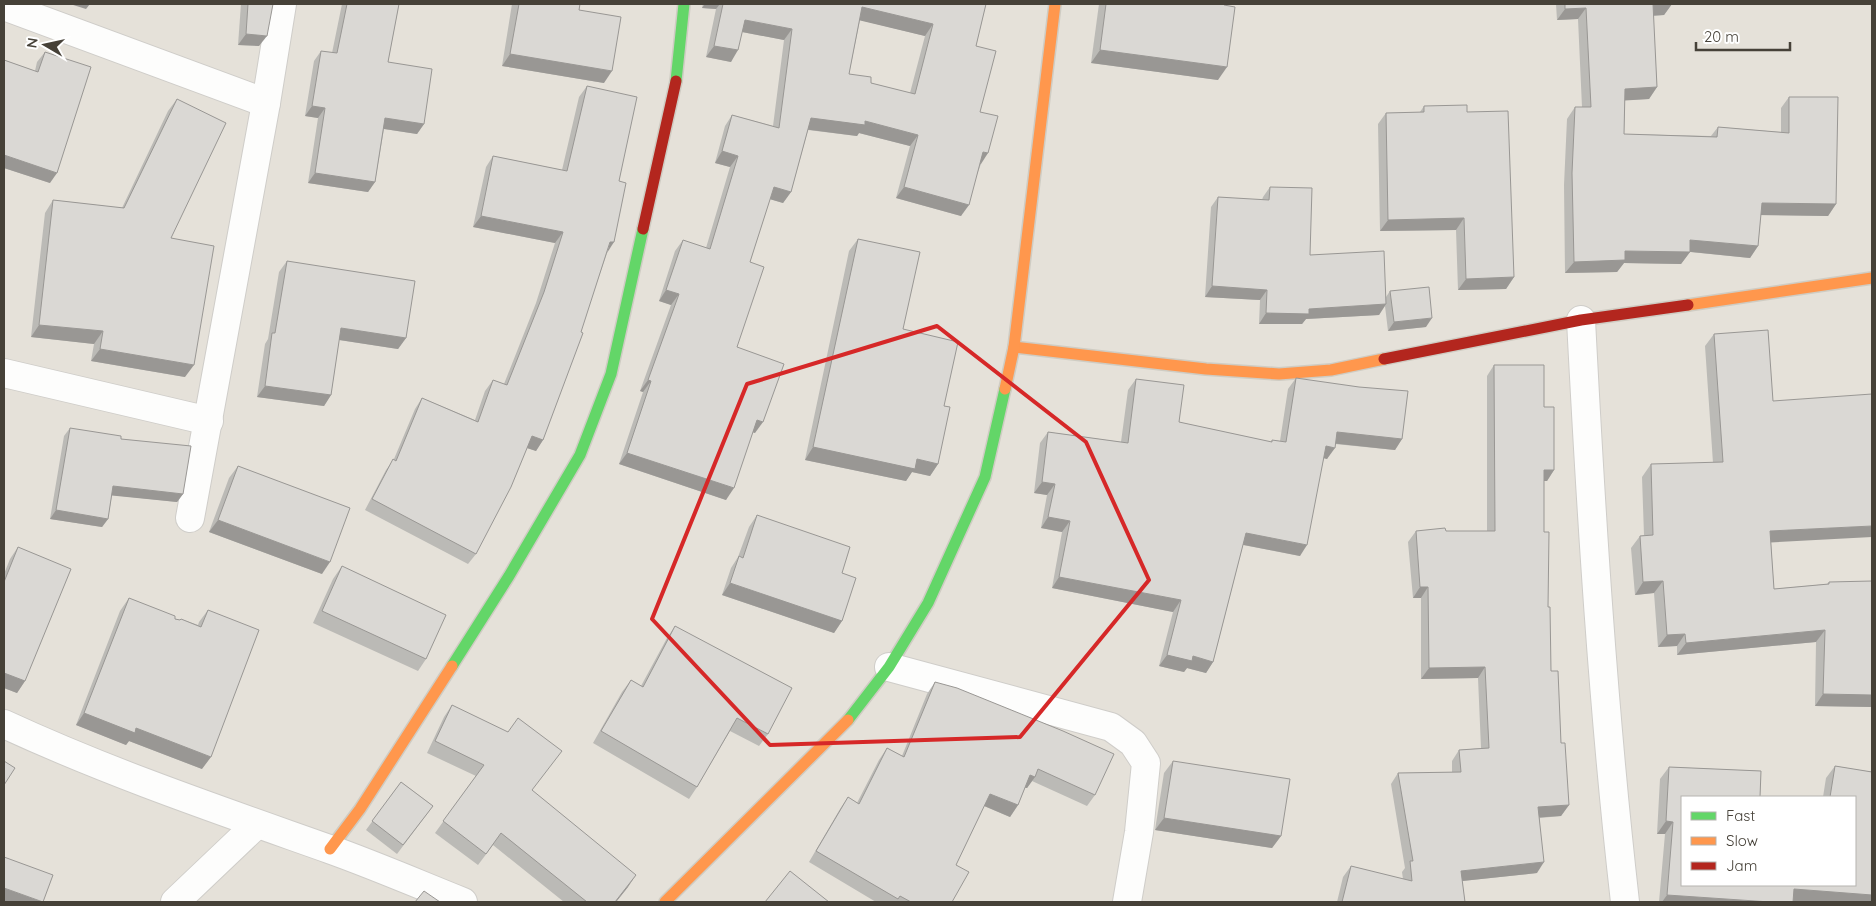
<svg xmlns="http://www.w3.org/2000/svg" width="1876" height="906" font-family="Quicksand,sans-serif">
<rect width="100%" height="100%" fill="#f1efeb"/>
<path fill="#e5e1d9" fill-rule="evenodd" d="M4 4H1872V902H4ZM1682 797H1855V885H1682Z"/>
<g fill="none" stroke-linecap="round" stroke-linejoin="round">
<defs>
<g id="street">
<path d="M4 6 266 103"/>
<path d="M1581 320C1591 514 1603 709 1625 902"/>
<path d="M4 373 209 421"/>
<path d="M190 518 266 103 282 4"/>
<path d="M889 667 1111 727 1133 743 1146 763 1139 832 1127 902"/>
<path d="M4 724C110 773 219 810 329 849 374 865 418 884 463 902"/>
<path d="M175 902 256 825"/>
</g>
<g id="fast">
<path d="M676 81 684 4"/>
<path d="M452 666 509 576 580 455 611 374 643 229"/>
<path d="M848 720 889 667 928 603 985 477 1005 389"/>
</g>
<g id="slow">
<path d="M1688 305 1872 278"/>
<path d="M1014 347 1206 369 1279 374 1331 370 1384 359"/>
<path d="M1005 389 1014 347 1055 4"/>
<path d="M330 849 360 809 452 666"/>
<path d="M665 902 848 720"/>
</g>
<g id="jam">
<path d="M643 229 676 81"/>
<path d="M1384 359 1581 320 1688 305"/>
</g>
</defs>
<use href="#street" stroke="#cfcdc9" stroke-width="30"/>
<use href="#fast" stroke="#cfccc3" stroke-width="14"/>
<use href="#slow" stroke="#cfccc3" stroke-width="14"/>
<use href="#jam" stroke="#cfccc3" stroke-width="14"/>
<use href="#street" stroke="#fdfdfc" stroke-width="28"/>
<use href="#fast" stroke="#63d668" stroke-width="11"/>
<use href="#slow" stroke="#ff974d" stroke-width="11"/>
<use href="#jam" stroke="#b3261e" stroke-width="11"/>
</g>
<g fill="#bbbab6" fill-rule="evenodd">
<path d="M241 4H273L259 46 238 45Z"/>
<path d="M342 4H399L388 62 424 124 417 134 384 129 375 182 368 192 308 183 318 118 305 116 314 61 321 51 332 53Z"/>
<path d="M512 4H580L579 10 604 83 502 66Z"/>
<path d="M703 4H986L976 46 980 112 981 164 961 216 896 198 910 146 859 133 857 136 808 130 791 192 783 203 770 199 750 262 737 347 755 433 753 432 726 500 619 464 643 392 640 391 671 305 659 301 675 251 683 240 706 248 730 167 715 163 725 126 732 115 773 126 784 40 742 32 731 62 706 57 716 9 702 8ZM860 20 925 36 910 93 871 83 849 74Z"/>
<path d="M1099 4H1224L1218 80 1091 63Z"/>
<path d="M1556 4H1672L1664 15 1653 16 1657 87 1649 99 1625 100 1624 134 1711 136 1718 127 1781 132V108L1789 97 1836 204 1828 216 1761 215 1758 246 1750 258 1690 252 1681 264 1624 263 1617 272 1565 273 1564 185 1567 119 1575 107H1582L1578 19 1557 20Z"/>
<path d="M45 52 50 183 4 168V60L35 71 37 62Z"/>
<path d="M587 86 619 181 607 253 543 440 536 451 527 448 476 554 468 564 365 510 386 470 394 459 415 409 422 398 475 420 485 391 493 380 504 384 536 303 555 243 473 227 486 167 493 156 562 170 579 97Z"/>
<path d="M177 99 171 238 185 377 91 361 94 344 31 337 45 213 53 200 122 208 168 111Z"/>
<path d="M1424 106 1467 112 1514 277 1506 289 1458 290 1456 230 1380 231 1378 124 1386 113 1420 112Z"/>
<path d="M1270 187 1310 255 1386 297 1390 291 1426 327 1388 331 1385 306 1379 315 1306 319 1302 324H1259L1260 300 1205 297 1211 207 1218 197 1262 200 1263 197Z"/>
<path d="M858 239 903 329 938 464 930 476 912 472 906 481 805 460 849 251Z"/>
<path d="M287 261 406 338 398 349 339 340 331 395 324 406 257 397 265 344 268 339 279 272Z"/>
<path d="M1714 334 1771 542 1774 589 1827 584 1829 582 1872 707 1815 706 1816 642 1677 655V646L1658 647 1654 593 1635 595 1631 548 1640 536 1644 535 1642 477 1651 464 1713 463 1705 346Z"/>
<path d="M1494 365 1544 407 1554 470 1547 481H1544V532L1551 671 1561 743 1569 805 1561 816 1540 818 1537 873 1462 881 1465 902H1337L1343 877 1351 866 1403 879 1402 872 1405 868 1391 784 1398 773 1452 772V761L1459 750 1481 748 1478 678 1421 679V598H1413L1408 542 1416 531H1487V376Z"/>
<path d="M1296 378 1402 439 1395 450 1335 444 1327 459 1324 458 1300 556 1243 545 1213 662 1206 673 1187 668 1184 672 1159 666 1173 612 1052 588 1062 532 1041 528 1047 495 1034 493 1040 443 1048 432 1121 442 1128 390 1136 379 1179 422 1271 442 1272 440 1280 441 1288 389Z"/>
<path d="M70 428 121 439 183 494 177 502 112 495 108 519 102 527 50 519 64 436Z"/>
<path d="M238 466 322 574 209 532 229 478Z"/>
<path d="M757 515 842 573V621L834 633 722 595 731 568 738 557 749 527Z"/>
<path d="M18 547 25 681 17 693 4 688V574L10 559Z"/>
<path d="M342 566 426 659 418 671 313 623 333 579Z"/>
<path d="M129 598 175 619 180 620 181 619 198 625 199 622 208 610 202 769 129 741 126 745 76 725 120 611Z"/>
<path d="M675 626 768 734 759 746 730 731 697 787 689 799 593 743 622 692 631 680 641 686 667 638Z"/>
<path d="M935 682 1095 795 1087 806 1032 781 1027 788H1025L1018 805 1010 817 984 806 956 865 952 902H876L809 862 840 809 848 797 857 803 879 760 887 748 902 756 927 694Z"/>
<path d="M452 705 533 791 628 887 616 902H564L493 845 478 865 435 833 476 776 427 753 444 717Z"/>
<path d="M1173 761 1281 836 1272 848 1155 830 1164 773Z"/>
<path d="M1835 766 1872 772V902H1659L1665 834H1657L1660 779 1669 767 1761 771 1760 797H1682V885H1855V797H1823L1826 778Z"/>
<path d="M401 782 433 806 397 854 366 830Z"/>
</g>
<g fill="#999794">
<path d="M70 4H90L86 9Z"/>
<path d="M705 4H720L716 9 702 8Z"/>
<path d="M1653 4H1672L1664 15 1645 16Z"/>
<path d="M862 7 933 24 925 36 854 19Z"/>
<path d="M1586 8 1578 19 1557 20 1565 9Z"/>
<path d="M745 20 792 29 784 40 737 31Z"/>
<path d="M246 34 267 36 259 46 238 45Z"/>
<path d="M714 46 738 50 731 62 706 57Z"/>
<path d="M1100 50 1227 67 1218 80 1091 63Z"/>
<path d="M510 54 612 71 604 83 502 66Z"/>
<path d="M1657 87 1649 99 1617 101 1625 89Z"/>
<path d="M312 106 325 108 318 118 305 116Z"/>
<path d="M385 118 424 124 417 134 378 128Z"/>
<path d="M811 118 865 121 918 135 910 146 859 133 857 136 803 129Z"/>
<path d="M722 151 738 156 730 167 715 163Z"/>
<path d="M983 152 988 153 981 164 976 163Z"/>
<path d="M4 155 57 173 50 183 4 168Z"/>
<path d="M315 173 375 182 368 192 308 183Z"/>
<path d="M774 187 791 192 783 203 766 198Z"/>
<path d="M904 187 969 205 961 216 896 198Z"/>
<path d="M1762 203 1836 204 1828 216 1753 215Z"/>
<path d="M481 216 563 232 555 243 473 227Z"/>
<path d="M1464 218 1456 230 1380 231 1388 220Z"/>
<path d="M1690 240 1758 246 1750 258 1682 251Z"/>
<path d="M610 242H614L607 253Z"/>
<path d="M1625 251 1690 252 1681 264 1624 263 1617 272 1565 273 1574 262Z"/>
<path d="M1514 277 1506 289 1458 290 1466 279Z"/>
<path d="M1212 286 1267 290 1260 300 1205 297Z"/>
<path d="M666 290 679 294 671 305 659 301Z"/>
<path d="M1386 304 1379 315 1306 319 1302 324H1259L1266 313 1309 309Z"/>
<path d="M1432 318 1426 327 1388 331 1394 322Z"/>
<path d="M39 325 103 331 94 344 31 337Z"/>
<path d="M341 328 406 338 398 349 333 339Z"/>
<path d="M100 349 194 365 185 377 91 361Z"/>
<path d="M648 380 651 381 643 392 640 391Z"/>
<path d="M265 386 331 395 324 406 257 397Z"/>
<path d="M757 420 763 422 755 433 749 431Z"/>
<path d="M1337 432 1402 439 1395 450 1330 443Z"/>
<path d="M532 436 543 440 536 451 524 447Z"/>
<path d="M1326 446 1335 448 1327 459 1319 457Z"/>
<path d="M813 447 917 459 938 464 930 476 912 472 906 481 805 460Z"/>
<path d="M627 453 734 488 726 500 619 464Z"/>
<path d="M1544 470H1554L1547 481H1537Z"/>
<path d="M1042 482 1055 484 1047 495 1034 493Z"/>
<path d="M113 486 183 494 177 502 107 495Z"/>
<path d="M56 510 108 519 102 527 50 519Z"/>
<path d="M1048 517 1070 521 1062 532 1041 528Z"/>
<path d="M218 520 330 562 322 574 209 532Z"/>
<path d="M1872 526V537L1761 543 1770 531Z"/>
<path d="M1246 533 1307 545 1300 556 1239 544Z"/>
<path d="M1059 577 1181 600 1173 612 1052 588Z"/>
<path d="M1663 581 1654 593 1635 595 1643 582Z"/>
<path d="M730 583 842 621 834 633 722 595Z"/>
<path d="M1420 587H1428L1421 598H1413Z"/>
<path d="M1825 630 1816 642 1677 655 1686 643Z"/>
<path d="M1685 634 1677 646 1658 647 1667 635Z"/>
<path d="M1167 655 1193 656 1213 662 1206 673 1187 668 1184 672 1159 666Z"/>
<path d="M1485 667 1478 678 1421 679 1429 668Z"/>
<path d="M4 673 25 681 17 693 4 688Z"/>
<path d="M1823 694 1872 695V707L1815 706Z"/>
<path d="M84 713 136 728 211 757 202 769 129 741 126 745 76 725Z"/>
<path d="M1030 775 1035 777 1027 788 1022 787Z"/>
<path d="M990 794 1018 805 1010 817 982 805Z"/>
<path d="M1569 805 1561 816 1531 818 1538 807Z"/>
<path d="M1164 818 1281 836 1272 848 1155 830Z"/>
<path d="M1666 821 1673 822 1665 834H1657Z"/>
<path d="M1544 862 1537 873 1453 882 1461 871Z"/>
<path d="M636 875 628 887 616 902H615Z"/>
<path d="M4 888 43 902H4Z"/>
<path d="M1794 889 1872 895V902H1801L1785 901Z"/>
<path d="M1667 895 1770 902H1662Z"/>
</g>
<g fill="#dad8d4" stroke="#999794" fill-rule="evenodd">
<path d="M248 4H273L267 36 246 34Z"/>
<path d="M347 4H399L388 62 432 69 424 124 385 118 375 182 315 173 325 108 312 106 321 51 337 53Z"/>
<path d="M519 4H580L579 10 621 17 612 71 510 54Z"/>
<path d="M723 4H986L976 46 996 51 980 112 998 116 988 153 983 152 969 205 904 187 918 135 865 121V125L811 118 791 192 774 187 750 262 764 267 737 347 784 364 763 422 757 420 734 488 627 453 651 381 648 380 679 294 666 290 683 240 710 249 738 156 722 151 732 115 779 128 792 29 745 20 738 50 714 46ZM862 7 933 24 915 94 871 83V77L849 74Z"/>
<path d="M1106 4H1224V5L1235 7 1227 67 1100 50Z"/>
<path d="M1565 4H1664H1653L1657 87 1625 89 1624 134 1717 137 1718 127 1789 133V97H1838L1836 204 1762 203 1758 246 1690 240V252L1625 251V260L1574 262 1572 173 1575 107H1591L1586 8 1565 9Z"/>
<path d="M45 52 91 67 57 173 4 155V60L38 72Z"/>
<path d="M587 86 637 97 619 181 626 183 614 242H610L581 332 583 333 543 440 532 436 511 487 476 554 372 499 393 459 396 461 422 398 478 422 493 380 507 385 544 292 563 232 481 216 493 156 567 171Z"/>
<path d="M177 99 226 123 171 238 214 246 194 365 100 349 103 331 39 325 53 200 124 208Z"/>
<path d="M1467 105V112L1508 111 1514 277 1466 279 1464 218 1388 220 1386 113 1424 112V106Z"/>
<path d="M1270 187 1312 188 1310 255 1384 251 1386 304 1309 309V314L1266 313 1267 290 1212 286 1218 197 1269 200Z"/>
<path d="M858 239 920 252 903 329 958 342 944 406 950 407 938 464 917 459 915 469 813 447Z"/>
<path d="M287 261 415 281 406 338 341 328 331 395 265 386 272 333H275Z"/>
<path d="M1429 287 1432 318 1394 322 1390 291Z"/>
<path d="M1768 330 1773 401 1872 394V526L1770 531 1774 589 1829 584V582L1872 581V695L1823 694 1825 630 1686 643 1685 634 1667 635 1663 581 1643 582 1640 536 1653 535 1651 464 1723 462 1714 334Z"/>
<path d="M1494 365H1544V407H1554V470H1544V532H1549L1548 607H1550L1551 671H1558L1561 743H1565L1569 805 1538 807 1544 862 1461 871 1465 902H1342L1351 866 1412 881 1410 861H1413L1398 773 1461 772 1459 750 1489 748 1485 667 1429 668 1428 587H1420L1416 531 1445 528 1446 531H1495Z"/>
<path d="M1296 378 1359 387 1408 391 1402 439 1337 432 1335 448 1326 446 1307 545 1246 533 1213 662 1193 656 1192 661 1167 655 1181 600 1059 577 1070 521 1048 517 1055 484 1042 482 1048 432 1128 443 1136 379 1184 385 1179 422 1272 442V440L1286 442Z"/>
<path d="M70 428 121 436V439L191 446 183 494 113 486 108 519 56 510Z"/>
<path d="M238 466 350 508 330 562 218 520Z"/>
<path d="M757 515 850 547 842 573 856 578 842 621 730 583 739 556 743 558Z"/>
<path d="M18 547 71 569 25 681 4 673V582Z"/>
<path d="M342 566 446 615 426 659 322 611Z"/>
<path d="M129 598 175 616V619L180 620 181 619 201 627 208 610 259 630 211 757 136 728 135 733 84 713Z"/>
<path d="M675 626 792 688 768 734 737 718 697 787 601 731 631 680 643 687Z"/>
<path d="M935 682 957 688 1063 731 1114 754 1095 795 1038 769 1035 777 1030 775 1018 805 990 794 956 865 969 872 952 902H911L900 896 898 899 816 851 848 797 859 804 887 748 904 757Z"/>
<path d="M452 705 508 732 518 718 562 751 532 790 636 875 615 902H587L501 833 486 854 443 821 484 765 435 741Z"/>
<path d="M4 761 15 768 4 785Z"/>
<path d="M1173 761 1290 779 1281 836 1164 818Z"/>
<path d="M1835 766 1872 772V895L1794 889 1793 902H1770L1667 895 1673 822 1666 821 1669 767 1761 771 1760 797H1682V885H1855V797H1830Z"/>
<path d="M401 782 433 806 403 845 372 821Z"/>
<path d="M4 857 53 875 43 902 4 888Z"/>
<path d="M790 871 829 902H765Z"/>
<path d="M424 891 440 902H415Z"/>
</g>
<path fill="none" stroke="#d62828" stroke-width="4" stroke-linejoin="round" d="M937 326 1086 442 1149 580 1020 737 770 745 652 619 747 384Z"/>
<rect width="1876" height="906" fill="none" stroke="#464138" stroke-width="10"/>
<rect x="1681" y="796" width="175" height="90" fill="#ffffff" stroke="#b5b3af"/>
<rect x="1691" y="812" width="25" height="8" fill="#63d668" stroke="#b5b3af"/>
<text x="1726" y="821" font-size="15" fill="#464138">Fast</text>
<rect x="1691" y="837" width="25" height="8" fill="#ff974d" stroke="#b5b3af"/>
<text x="1726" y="846" font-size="15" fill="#464138">Slow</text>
<rect x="1691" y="862" width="25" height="8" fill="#b3261e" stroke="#b5b3af"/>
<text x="1726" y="871" font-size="15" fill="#464138">Jam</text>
<g transform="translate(45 45) rotate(279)" stroke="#ffffff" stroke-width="4" paint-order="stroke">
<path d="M0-4L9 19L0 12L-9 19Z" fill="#464138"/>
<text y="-8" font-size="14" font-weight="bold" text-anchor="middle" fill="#464138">N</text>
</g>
<path d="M1696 42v8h94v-8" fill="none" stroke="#464138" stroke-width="2.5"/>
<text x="1704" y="42" font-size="15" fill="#464138" stroke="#ffffff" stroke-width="4" paint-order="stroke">20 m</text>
</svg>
